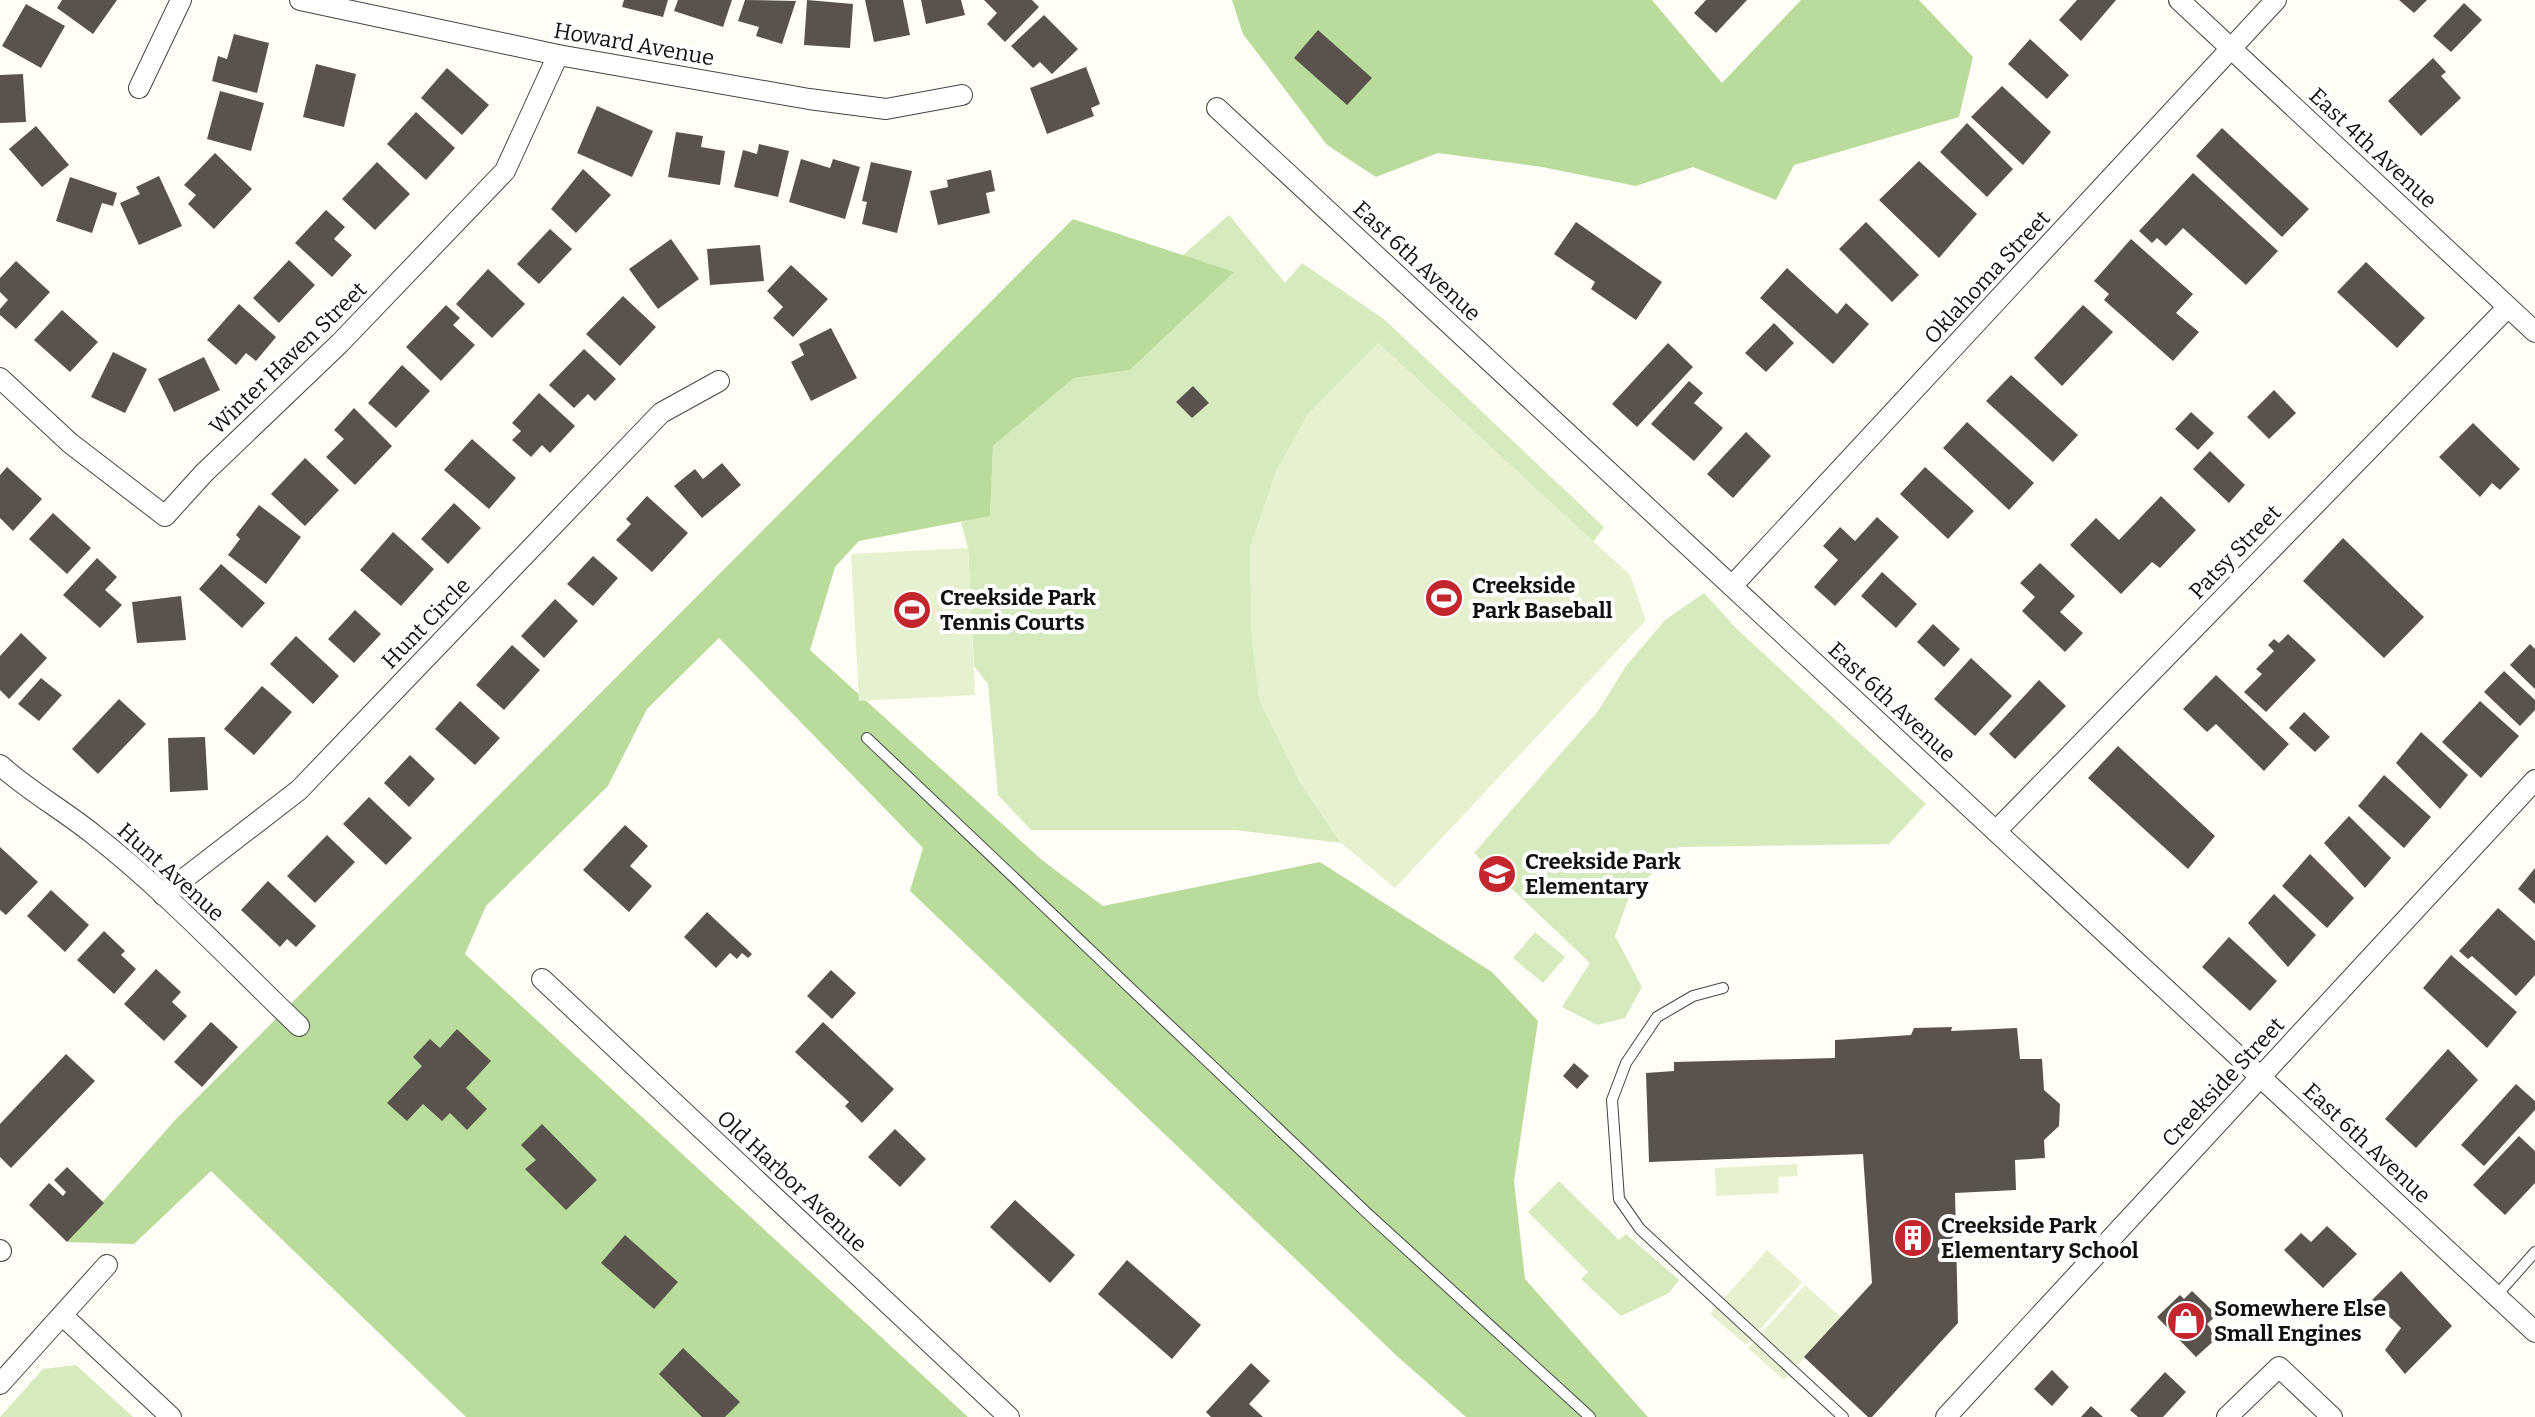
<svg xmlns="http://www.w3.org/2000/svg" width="2535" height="1417" font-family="Bitter,serif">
<rect width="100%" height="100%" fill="#fffdf5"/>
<g fill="#d5ebbd">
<path d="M1229 215 1285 283 1302 263 1385 320 1604 527 1593 542 1378 343 1299 781 1341 843 1235 830H1031L998 795 988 684 974 666 968 548 961 522 990 515 993 446 1074 378 1130 370 1192 312 1162 273Z"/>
<path d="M1704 593 1737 629 1926 804 1889 844 1678 847 1629 897 1615 936 1642 987 1625 1018 1597 1025 1562 1007 1590 963 1474 853 1598 711 1626 666 1665 620Z"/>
<path d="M1535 932 1565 957 1543 983 1513 958Z"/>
<path d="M1559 1181 1619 1240 1626 1234 1679 1280 1669 1293 1621 1316 1581 1279 1588 1272 1528 1212Z"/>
<path d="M76 1365 133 1417H0L43 1369Z"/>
</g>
<g fill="#b9dc9c">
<path d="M1232 0H1652L1722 83 1801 0H1919L1973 57 1959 117 1794 165 1776 200 1693 167 1636 186 1542 167 1438 153 1376 177 1327 145 1243 34Z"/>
<path d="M1073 219 1234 272 1130 370 1074 378 993 446 990 516 859 541 835 567 810 650 1042 860 1103 906 1320 862 1492 972 1538 1021 1514 1181 1525 1279 1648 1417H1466L1397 1356 910 891 923 848 719 638 647 709 608 786 486 906 465 954 968 1417H466L211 1171 134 1244 67 1242 177 1118Z"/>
</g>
<g fill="#e6f2cf">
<path d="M1378 343 1630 575 1646 620 1395 888 1341 843 1299 781 1259 700 1251 631 1250 547 1276 471 1307 415Z"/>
<path d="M968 548 975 695 859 701 851 554Z"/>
<path d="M1797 1164 1798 1176 1778 1177 1779 1193 1716 1196 1715 1168Z"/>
<path d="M1767 1250 1802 1282 1746 1345 1710 1314Z"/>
<path d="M1805 1285 1841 1317 1784 1380 1748 1348Z"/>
</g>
<g fill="#5a524d">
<path d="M62 0H117L93 34 57 8Z"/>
<path d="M624 0H668L663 17 622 7Z"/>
<path d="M678 0H732L723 27 674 11Z"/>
<path d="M745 0 796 1 782 44 756 36 759 27 738 21Z"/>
<path d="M807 0 853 4 850 48 804 45Z"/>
<path d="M865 0H903L910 35 874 42Z"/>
<path d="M921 0H961L965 15 926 24Z"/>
<path d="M984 0H1032L1039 7 1005 42 987 24 997 13Z"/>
<path d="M1706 0H1747L1716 33 1694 13Z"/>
<path d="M2077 0H2116L2081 41 2059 20Z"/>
<path d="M2399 0H2427L2414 13Z"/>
<path d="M2464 3 2482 20 2451 52 2433 36Z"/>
<path d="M26 4 65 26 41 68 2 46Z"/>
<path d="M1044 15 1078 49 1052 74 1040 62 1033 68 1011 46Z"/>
<path d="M1318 30 1372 78 1347 105 1294 58Z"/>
<path d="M234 34 269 43 257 93 212 81 218 56 227 59Z"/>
<path d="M2030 39 2069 75 2047 99 2008 64Z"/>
<path d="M2433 58 2446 72 2441 76 2461 98 2421 136 2388 101Z"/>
<path d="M316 64 356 74 344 127 303 117Z"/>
<path d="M1086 67 1100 104 1091 108 1094 116 1047 134 1030 88Z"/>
<path d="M447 68 489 105 462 135 421 98Z"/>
<path d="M23 74 26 122 0 123V75Z"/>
<path d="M2002 86 2051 132 2023 165 1971 117Z"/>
<path d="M220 91 264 103 251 151 207 139Z"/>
<path d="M597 106 653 131 632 177 577 153Z"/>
<path d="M416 112 455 148 426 180 387 144Z"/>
<path d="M1967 123 2013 169 1987 197 1940 152Z"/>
<path d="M36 126 69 165 42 187 9 149Z"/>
<path d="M2222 128 2309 209 2282 237 2196 156Z"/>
<path d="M676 132 703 136 701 147 725 151 720 185 668 177Z"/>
<path d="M759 144 789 151 778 197 734 187 743 150 757 154Z"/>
<path d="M215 153 252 189 214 229 188 204 196 195 184 185Z"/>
<path d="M801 159 830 168 833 159 860 167 845 219 789 202Z"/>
<path d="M1919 161 1977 214 1939 258 1879 200Z"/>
<path d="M377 162 410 194 375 230 342 199Z"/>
<path d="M871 162 912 171 897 233 862 224 867 202 862 201Z"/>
<path d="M583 169 611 195 576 233 551 209Z"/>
<path d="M991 170 995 191 986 193 990 213 938 225 930 191 948 187 947 180Z"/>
<path d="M2193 173 2278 251 2246 285 2183 228 2166 246 2157 238 2152 243 2139 231Z"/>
<path d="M159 176 182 226 139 245 120 203 140 194 136 187Z"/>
<path d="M70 177 117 193 113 206 102 203 92 233 56 221Z"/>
<path d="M326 210 345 227 334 239 352 255 332 277 295 243Z"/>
<path d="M1576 222 1662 282 1636 320 1591 289 1595 282 1554 254Z"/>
<path d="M1866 222 1919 275 1892 302 1839 249Z"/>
<path d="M550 229 572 249 539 284 517 264Z"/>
<path d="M671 239 699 279 658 309 629 269Z"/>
<path d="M2131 239 2193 294 2176 313 2199 332 2173 361 2104 300 2109 294 2094 281Z"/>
<path d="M760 245 764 281 710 285 707 249Z"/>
<path d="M289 260 315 285 279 323 253 298Z"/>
<path d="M16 261 50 292 16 329 0 315V309L8 300 0 292V278Z"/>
<path d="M2366 262 2425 318 2397 348 2337 292Z"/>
<path d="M791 265 828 299 793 337 773 318 783 307 767 291Z"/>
<path d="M1787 268 1837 314 1846 303 1869 324 1833 364 1760 298Z"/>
<path d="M488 269 525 304 492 338 456 304Z"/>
<path d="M623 296 656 327 620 366 586 334Z"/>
<path d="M239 304 276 337 256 361 246 353 236 365 207 340Z"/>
<path d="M446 305 460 318 453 325 475 345 441 381 406 347Z"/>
<path d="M2083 305 2113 332 2062 386 2034 358Z"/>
<path d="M62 310 98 342 70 372 34 340Z"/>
<path d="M1774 323 1794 343 1766 372 1745 353Z"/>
<path d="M831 328 857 378 811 401 791 362 804 355 799 344Z"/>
<path d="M1668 343 1693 367 1637 427 1612 404Z"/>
<path d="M584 349 616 379 595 401 588 394 574 408 549 385Z"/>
<path d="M113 352 147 369 125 413 91 397Z"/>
<path d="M204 357 220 390 174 412 158 379Z"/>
<path d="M402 365 430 391 396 428 368 403Z"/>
<path d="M2011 375 2078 435 2053 462 1986 401Z"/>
<path d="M1689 381 1703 393 1694 403 1723 428 1694 461 1651 424Z"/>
<path d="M1193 386 1209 403 1192 418 1176 402Z"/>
<path d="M2274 390 2296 413 2269 439 2247 417Z"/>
<path d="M539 393 575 426 550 453 542 445 531 457 512 440 521 431 512 423Z"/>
<path d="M354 408 392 446 355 485 326 457 344 439 334 430Z"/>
<path d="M2191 412 2214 433 2198 450 2175 429Z"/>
<path d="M1967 422 2034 483 2009 510 1943 448Z"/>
<path d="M2473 423 2520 469 2500 490 2492 483 2480 497 2439 457Z"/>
<path d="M1746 432 1771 456 1733 498 1707 474Z"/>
<path d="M472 439 516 478 489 509 444 470Z"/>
<path d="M2210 451 2245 485 2229 503 2193 469Z"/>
<path d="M305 458 339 490 305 526 271 494Z"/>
<path d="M722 463 741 485 702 518 674 486 695 469 703 479Z"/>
<path d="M7 467 42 499 13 531 0 518V475Z"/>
<path d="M1925 467 1974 511 1948 539 1900 494Z"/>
<path d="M647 496 688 533 652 572 616 540 631 524 626 519Z"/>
<path d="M2161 496 2196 530 2160 568 2152 562 2121 594 2070 545 2096 518 2119 540Z"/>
<path d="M454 503 481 528 448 564 421 539Z"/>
<path d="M259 505 301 537 266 584 228 555 240 539 236 535Z"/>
<path d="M53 513 91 548 67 574 29 539Z"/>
<path d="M1877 517 1899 537 1835 606 1814 587 1838 560 1823 546 1840 527 1855 541Z"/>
<path d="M393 532 434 569 401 606 360 570Z"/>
<path d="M2343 538 2424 617 2384 658 2303 581Z"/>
<path d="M593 556 618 578 593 606 567 584Z"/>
<path d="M97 558 117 577 105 590 122 605 100 628 63 595Z"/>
<path d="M2040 563 2075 596 2060 612 2083 633 2065 652 2022 611 2035 597 2020 583Z"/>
<path d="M221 564 265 603 242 628 199 589Z"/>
<path d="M1882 572 1917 604 1896 628 1861 596Z"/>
<path d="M181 596 186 640 137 643 132 602Z"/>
<path d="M555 599 578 621 544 658 521 636Z"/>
<path d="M355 610 381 634 354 663 328 639Z"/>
<path d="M1933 624 1960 649 1944 667 1917 642Z"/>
<path d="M21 633 47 658 9 699 0 690V656Z"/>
<path d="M2288 634 2316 660 2266 712 2244 692 2262 674 2256 669 2274 651 2268 645 2274 639 2279 643Z"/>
<path d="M296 636 339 676 313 704 270 664Z"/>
<path d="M2530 644 2535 649V689L2510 665Z"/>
<path d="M512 645 540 670 504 710 476 685Z"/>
<path d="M1971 658 2012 696 1975 736 1934 699Z"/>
<path d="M2504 671 2535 700V710L2520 726 2484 692Z"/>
<path d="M2216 675 2289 744 2264 771 2216 724 2207 732 2183 709Z"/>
<path d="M41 678 62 695 39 721 18 704Z"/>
<path d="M2039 680 2066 706 2015 759 1989 734Z"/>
<path d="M262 686 292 712 254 755 224 729Z"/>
<path d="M119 699 146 724 98 774 72 749Z"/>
<path d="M460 701 500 738 475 765 435 729Z"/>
<path d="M2480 701 2519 736 2481 778 2442 742Z"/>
<path d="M2304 712 2330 737 2315 752 2289 728Z"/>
<path d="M2421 732 2468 775 2440 809 2396 763Z"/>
<path d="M205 737 208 790 170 792 168 738Z"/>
<path d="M2118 746 2215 836 2188 869 2088 778Z"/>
<path d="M410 755 435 779 409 807 384 783Z"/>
<path d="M2384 775 2431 817 2404 848 2358 806Z"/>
<path d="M369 797 412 838 386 865 343 824Z"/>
<path d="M2349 816 2391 858 2365 888 2324 843Z"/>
<path d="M625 825 648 846 630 866 652 886 629 912 583 870Z"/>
<path d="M327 835 355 862 315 903 287 876Z"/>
<path d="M0 847 38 882 6 915 0 910Z"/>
<path d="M2310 854 2354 898 2327 928 2282 886Z"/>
<path d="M2535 868V904L2518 889Z"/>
<path d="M268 881 316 926 296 947 287 939 280 947 241 910Z"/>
<path d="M51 890 89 925 65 952 27 916Z"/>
<path d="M2274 894 2316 935 2288 967 2248 923Z"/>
<path d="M2498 908 2535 941V975L2516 996 2472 956 2468 959 2459 951Z"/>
<path d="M707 912 752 954 748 958 742 953 737 959 730 953 716 968 684 937Z"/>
<path d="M104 931 125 951 121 955 136 969 114 994 77 960Z"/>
<path d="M2229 937 2277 981 2250 1011 2202 967Z"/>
<path d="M2451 955 2517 1012 2487 1048 2423 988Z"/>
<path d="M156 969 181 992 172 1002 187 1016 164 1041 124 1004Z"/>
<path d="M831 970 856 993 832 1019 807 996Z"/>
<path d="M211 1022 238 1047 202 1087 174 1062Z"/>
<path d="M823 1022 894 1089 862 1123 845 1106 849 1102 795 1052Z"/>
<path d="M1952 1027 1951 1031 2017 1028 2020 1059H2042L2044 1090 2060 1104 2059 1126 2044 1140 2045 1158 2015 1160 2016 1190 1955 1193 1958 1323 1872 1417H1868L1804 1357 1872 1283 1863 1154 1649 1162 1646 1073 1674 1071V1062L1835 1058V1040L1911 1035 1914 1028Z"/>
<path d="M457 1029 491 1061 466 1088 487 1109 467 1130 450 1113 442 1121 423 1104 407 1121 387 1103 422 1066 413 1057 430 1039 440 1048Z"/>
<path d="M2448 1049 2478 1080 2416 1148 2385 1119Z"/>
<path d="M66 1054 95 1081 11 1168 0 1157V1124Z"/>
<path d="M1574 1063 1589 1076 1577 1089 1563 1076Z"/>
<path d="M2516 1084 2535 1101V1110L2484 1166 2461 1145Z"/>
<path d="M542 1124 597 1180 566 1210 525 1169 536 1160 521 1145Z"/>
<path d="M895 1129 926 1159 900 1187 868 1157Z"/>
<path d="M2519 1136 2535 1151V1183L2505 1215 2473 1185Z"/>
<path d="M67 1167 104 1203 67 1242 29 1205 49 1183 63 1196 66 1192 54 1180Z"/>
<path d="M1015 1200 1075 1255 1050 1283 990 1227Z"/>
<path d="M2327 1226 2357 1254 2323 1288 2284 1250 2301 1233 2311 1242Z"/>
<path d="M625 1235 678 1282 654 1309 601 1263Z"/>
<path d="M1127 1260 1201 1325 1172 1359 1098 1294Z"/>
<path d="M2401 1271 2452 1326 2405 1374 2385 1350 2401 1328 2372 1300Z"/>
<path d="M2192 1291 2217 1315 2207 1324 2218 1337 2196 1357 2157 1317 2180 1295 2184 1299Z"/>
<path d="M683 1348 740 1402 725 1417H702L659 1374Z"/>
<path d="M1251 1363 1270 1381 1249 1404 1263 1417H1211L1206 1412Z"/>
<path d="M2052 1370 2069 1387 2052 1406 2034 1389Z"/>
<path d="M2165 1372 2186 1392 2163 1417H2138L2130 1410Z"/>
<path d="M2091 1406 2103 1417H2081Z"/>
</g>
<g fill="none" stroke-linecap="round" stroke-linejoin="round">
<defs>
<g id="service">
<path d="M867 738 1367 1213 1590 1417"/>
<path d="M1723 988 1693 996 1657 1017 1626 1063 1612 1100 1619 1199 1640 1229 1843 1417"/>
<path d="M2496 1296 2535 1252"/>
</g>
<g id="minor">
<path d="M300 0 558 55 809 99 886 109 962 95"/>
<path d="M2179 0 2535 332"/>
<path d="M139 88 181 0"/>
<path d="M1217 108 2535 1332"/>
<path d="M0 378 70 443 165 516 204 473 340 343 505 171 558 55"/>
<path d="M1732 586 2276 0"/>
<path d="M0 765C29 791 63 810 93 834 167 892 232 962 299 1026"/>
<path d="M1996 831 2508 307"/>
<path d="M163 895 299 790 661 413 719 381"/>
<path d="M542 979 1009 1417"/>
<path d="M0 1250 1 1251"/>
<path d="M63 1316 171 1417"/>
<path d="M0 1384 107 1265"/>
<path d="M1946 1417 2535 780"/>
<path d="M2227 1417 2279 1367 2332 1417"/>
</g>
</defs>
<use href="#service" stroke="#444" stroke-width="12"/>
<use href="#minor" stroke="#444" stroke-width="22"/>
<use href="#service" stroke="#fff" stroke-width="10"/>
<use href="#minor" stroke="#fff" stroke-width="20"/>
</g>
<defs>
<symbol id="stadium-disc" viewBox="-11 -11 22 22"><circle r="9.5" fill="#c4262e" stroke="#fff"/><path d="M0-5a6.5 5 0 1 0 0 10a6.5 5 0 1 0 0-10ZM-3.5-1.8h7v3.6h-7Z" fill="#fff"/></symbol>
<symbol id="school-disc" viewBox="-11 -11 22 22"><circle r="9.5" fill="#c4262e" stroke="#fff"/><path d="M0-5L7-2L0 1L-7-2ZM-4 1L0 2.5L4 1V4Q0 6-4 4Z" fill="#fff"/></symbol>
<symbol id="building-disc" viewBox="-11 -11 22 22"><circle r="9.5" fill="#c4262e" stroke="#fff"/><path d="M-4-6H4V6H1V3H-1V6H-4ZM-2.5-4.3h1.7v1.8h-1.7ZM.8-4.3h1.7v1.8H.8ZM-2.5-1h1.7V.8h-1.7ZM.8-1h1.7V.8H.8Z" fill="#fff"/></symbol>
<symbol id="shop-disc" viewBox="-11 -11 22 22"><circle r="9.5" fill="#c4262e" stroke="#fff"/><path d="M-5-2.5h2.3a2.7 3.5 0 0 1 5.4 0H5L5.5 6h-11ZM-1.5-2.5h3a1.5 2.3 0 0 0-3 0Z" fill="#fff"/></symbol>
</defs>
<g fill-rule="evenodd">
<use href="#stadium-disc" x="1422" y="576" width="44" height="44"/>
<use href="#stadium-disc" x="890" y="588" width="44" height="44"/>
<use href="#school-disc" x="1475" y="852" width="44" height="44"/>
<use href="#building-disc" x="1891" y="1216" width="44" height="44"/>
<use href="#shop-disc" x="2164" y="1299" width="44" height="44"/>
</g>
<g text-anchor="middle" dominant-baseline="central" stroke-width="8" stroke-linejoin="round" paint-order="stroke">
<g font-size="22" fill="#111" stroke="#fff">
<text transform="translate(634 44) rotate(10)">Howard Avenue</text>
<text transform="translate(2373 148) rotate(43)">East 4th Avenue</text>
<text transform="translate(1417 261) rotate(43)">East 6th Avenue</text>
<text transform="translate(1987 277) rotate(-47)">Oklahoma Street</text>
<text transform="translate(288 358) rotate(-44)">Winter Haven Street</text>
<text transform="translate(2235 552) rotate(-46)">Patsy Street</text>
<text transform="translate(426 623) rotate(-46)">Hunt Circle</text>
<text transform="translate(1892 702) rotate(43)">East 6th Avenue</text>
<text transform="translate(171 872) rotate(42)">Hunt Avenue</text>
<text transform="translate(2223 1082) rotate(-47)">Creekside Street</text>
<text transform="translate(2367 1143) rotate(43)">East 6th Avenue</text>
<text transform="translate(792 1181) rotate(43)">Old Harbor Avenue</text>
</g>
<g font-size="22" font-weight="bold" fill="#111" stroke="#fff" text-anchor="start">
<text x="1472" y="585">Creekside<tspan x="1472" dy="25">Park Baseball</tspan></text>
<text x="940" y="597">Creekside Park<tspan x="940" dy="25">Tennis Courts</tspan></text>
<text x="1525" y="861">Creekside Park<tspan x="1525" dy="25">Elementary</tspan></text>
<text x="1941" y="1225">Creekside Park<tspan x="1941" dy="25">Elementary School</tspan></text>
<text x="2214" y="1308">Somewhere Else<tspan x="2214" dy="25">Small Engines</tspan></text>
</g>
</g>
</svg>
